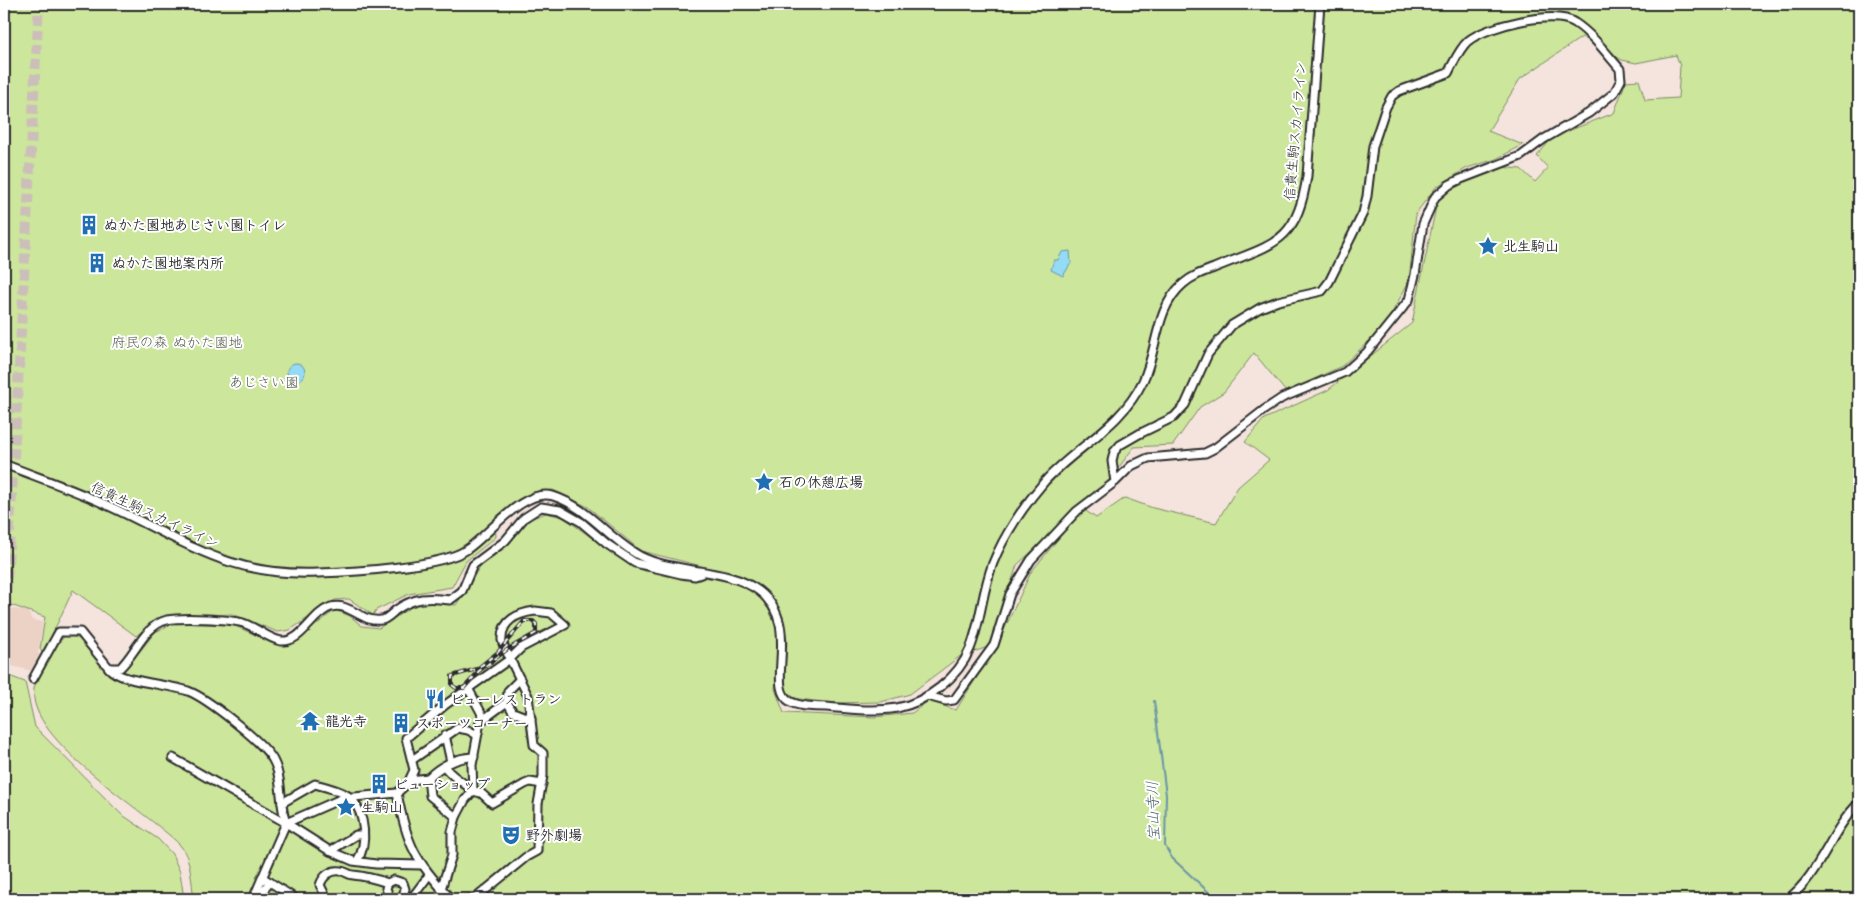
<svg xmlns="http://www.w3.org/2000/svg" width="1863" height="903" font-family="'Shantell Sans','Klee One',sans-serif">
<rect width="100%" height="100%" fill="#f4e4dd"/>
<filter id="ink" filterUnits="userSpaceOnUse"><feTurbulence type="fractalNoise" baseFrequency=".02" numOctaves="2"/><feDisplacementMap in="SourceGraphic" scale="10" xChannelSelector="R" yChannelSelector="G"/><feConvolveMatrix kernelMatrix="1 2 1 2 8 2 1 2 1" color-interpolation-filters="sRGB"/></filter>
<g filter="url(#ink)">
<path fill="#ecd1c5" d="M7 608 28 611 32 620 43 622 38 653 41 656 32 671 4 664V610Z"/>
<g fill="#cce69c" stroke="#7c8864">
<path d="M4 4H1859V899H194C191 882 192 859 180 845 148 812 26 740 34 689 35 681 43 672 46 665 52 653 57 643 67 634 89 639 96 661 112 675L127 668 155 632 175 623 233 625 278 645 292 644 335 610 350 616 362 626 379 628 420 601 456 605 484 560 508 545 530 519 546 513 563 517 623 560 645 571 719 579 734 582 755 592 765 601 778 626 780 641 775 689 784 713 875 717 912 713 928 701 956 710 997 645 1031 572 1083 509 1096 518 1125 498 1153 508 1216 523 1238 487 1269 460 1245 442 1264 419 1328 390 1412 323 1437 202 1459 182 1500 167 1521 169 1535 182 1548 168 1537 156 1553 137 1614 113 1626 81 1639 80 1645 100 1678 98 1680 66 1676 55 1636 63 1622 60 1582 37 1520 79 1488 131 1523 145 1496 159 1467 168 1436 187 1416 213 1409 281 1385 326 1342 366 1286 392 1254 353 1224 392 1200 407 1173 445 1134 447 1110 479 1017 565 997 626 988 647 959 657 910 694 881 702 831 703 799 699 793 697 786 691 784 684 787 641 783 617 768 593 751 581 742 576 641 551 588 507 553 490 532 492 495 520 496 537 466 561 452 587 409 594 376 610 373 615 349 599 335 600 290 630 278 632 232 614 168 618 145 629 136 636 73 590 43 654 40 649 45 617 11 605H4Z"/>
<path d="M4 674 25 682 35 727 121 814 158 839 172 854 180 872 184 899H4Z"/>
</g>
<g fill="#94dbf6" stroke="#6a95a5">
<path d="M1070 251 1071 263 1063 276 1051 270 1054 260H1058L1062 252Z"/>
<circle cx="296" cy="372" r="9"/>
</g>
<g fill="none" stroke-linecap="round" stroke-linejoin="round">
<path stroke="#6a95a5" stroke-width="2" d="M1154 701 1166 795 1165 846 1172 858 1216 899"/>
<path stroke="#ccbfb9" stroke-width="10" stroke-dasharray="10 5" stroke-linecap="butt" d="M4 638 39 4"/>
<defs>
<g id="minor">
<path d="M4 464C39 478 76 490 111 507 187 542 229 577 318 573 351 572 441 567 466 550 489 535 524 487 553 496 588 507 609 539 640 556 675 574 728 567 759 591 804 626 763 688 791 702 801 707 815 707 826 707 849 709 874 712 897 708 927 702 958 678 970 649 981 622 982 591 993 563 1004 535 1025 504 1045 481 1078 445 1121 427 1143 381 1158 349 1155 308 1183 284 1192 276 1203 272 1214 268 1272 244 1297 245 1307 176L1320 4"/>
<path d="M535 611 551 613 565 625 521 648 510 659C508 654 503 646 502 640 501 620 519 613 535 611Z"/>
<path d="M109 668C119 682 169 684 188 691 207 698 264 743 273 760 283 778 279 804 286 823"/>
<path d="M33 679 59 632H80L109 668H120C135 654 145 625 167 620 182 617 229 619 243 623 256 627 268 639 281 641 302 643 312 613 331 607 350 602 361 623 381 620 386 620 392 613 396 610 414 597 429 597 450 600L462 591 473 565 505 541 524 518 541 507 560 510 581 522 607 544 635 563 681 574 695 576 701 574"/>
<path d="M469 690 484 718"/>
<path d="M927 696 946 701 954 700 994 645 1010 594 1031 560 1077 511 1115 482 1131 466 1148 458 1205 453 1215 448 1264 410 1282 398 1345 372 1367 352 1409 300 1415 275 1423 224 1435 197 1449 185 1461 179 1521 156 1544 139 1589 113 1614 93 1621 80 1620 69C1607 54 1592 34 1575 23 1555 9 1486 26 1468 41 1459 49 1454 62 1448 73L1399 91 1392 96 1386 107 1373 146 1367 196 1363 213 1329 282 1322 291 1278 301 1260 308 1232 325 1208 354 1185 405 1174 417 1139 434 1120 445 1114 452 1112 461 1115 482"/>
<path d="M507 702 513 712 531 719"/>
<path d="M445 735 451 762"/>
<path d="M173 758 286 823 343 798 397 793 408 783 414 770 406 738 445 705 510 659 528 696 534 745 543 753V776L538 804 537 851 526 857 477 897 470 899"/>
<path d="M412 760 458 728 468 730 477 735"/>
<path d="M445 767C452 778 464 781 472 791"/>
<path d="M428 778C440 766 457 757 474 757"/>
<path d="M410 780 428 778 430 796 456 817"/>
<path d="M473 791 472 765 480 722 507 702 508 691 520 679"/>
<path d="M397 793C407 846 415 860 451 899"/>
<path d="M282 803 315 784C325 787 344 791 352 799 365 814 368 845 357 861"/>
<path d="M330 851 356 835H363"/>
<path d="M262 877 296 899"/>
<path d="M441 889 452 855V832L456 817 465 800 473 791 481 793 492 803 525 784 530 782 542 784"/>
<path d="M253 899 286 823 330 851 353 861 376 864 422 865"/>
<path d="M266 899 260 895 270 882"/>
<path d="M327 899 320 885C323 876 331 869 341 871 345 871 349 875 353 875 365 876 376 879 388 883"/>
<path d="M394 899 389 897 386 888 388 883 394 880 403 883 405 889 403 896 397 899"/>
<path d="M411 899 429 875"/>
<path d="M1788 899C1821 873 1830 831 1859 803"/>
</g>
</defs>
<use href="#minor" stroke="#2b2b2b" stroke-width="11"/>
<use href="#minor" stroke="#fff" stroke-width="7"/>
<defs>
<path id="rail" d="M524 621H533L536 624V633L508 649 479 671 464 688H456L452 685V676L477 669 498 652Z"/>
</defs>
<use href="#rail" stroke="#2b2b2b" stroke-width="4"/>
<use href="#rail" stroke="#fff" stroke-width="2" stroke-dasharray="5.5" stroke-linecap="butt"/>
</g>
</g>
<defs>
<symbol id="building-bare" viewBox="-9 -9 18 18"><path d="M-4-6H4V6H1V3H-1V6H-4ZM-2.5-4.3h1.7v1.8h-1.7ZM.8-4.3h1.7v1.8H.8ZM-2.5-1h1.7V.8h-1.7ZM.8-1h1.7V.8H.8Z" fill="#1f6fb2" stroke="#fff" stroke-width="2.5" paint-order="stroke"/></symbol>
<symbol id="sight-bare" viewBox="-9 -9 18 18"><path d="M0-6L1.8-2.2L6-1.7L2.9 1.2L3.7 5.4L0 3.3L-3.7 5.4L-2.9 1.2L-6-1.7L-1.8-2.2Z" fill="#1f6fb2" stroke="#fff" stroke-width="2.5" paint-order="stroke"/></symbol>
<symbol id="restaurant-bare" viewBox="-9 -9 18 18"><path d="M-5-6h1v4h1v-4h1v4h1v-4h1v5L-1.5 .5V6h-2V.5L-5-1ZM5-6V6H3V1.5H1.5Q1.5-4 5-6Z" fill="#1f6fb2" stroke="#fff" stroke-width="2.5" paint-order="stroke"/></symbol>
<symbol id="temple-bare" viewBox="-9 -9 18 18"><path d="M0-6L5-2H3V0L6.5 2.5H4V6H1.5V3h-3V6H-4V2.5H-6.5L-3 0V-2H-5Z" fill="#1f6fb2" stroke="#fff" stroke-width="2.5" paint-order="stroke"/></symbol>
<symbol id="theatre-bare" viewBox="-9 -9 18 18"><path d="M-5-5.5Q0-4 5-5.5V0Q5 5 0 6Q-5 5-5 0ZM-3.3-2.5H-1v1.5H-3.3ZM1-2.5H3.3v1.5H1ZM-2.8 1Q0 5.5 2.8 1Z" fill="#1f6fb2" stroke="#fff" stroke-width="2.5" paint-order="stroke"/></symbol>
</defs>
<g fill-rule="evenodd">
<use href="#building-bare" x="75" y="211" width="28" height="28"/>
<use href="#sight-bare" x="1474" y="232" width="28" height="28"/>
<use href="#building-bare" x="83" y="249" width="28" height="28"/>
<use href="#sight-bare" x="750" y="468" width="28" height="28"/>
<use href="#restaurant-bare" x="421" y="685" width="28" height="28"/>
<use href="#temple-bare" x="296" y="707" width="28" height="28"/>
<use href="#building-bare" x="387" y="709" width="28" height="28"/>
<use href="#building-bare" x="365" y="770" width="28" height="28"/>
<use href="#sight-bare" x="332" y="793" width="28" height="28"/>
<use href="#theatre-bare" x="497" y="821" width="28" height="28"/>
</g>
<g text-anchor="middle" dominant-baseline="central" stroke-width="4" stroke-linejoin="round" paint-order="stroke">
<g font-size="14" fill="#2b2b2b" stroke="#fff">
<text transform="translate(1295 131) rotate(-85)">信貴生駒スカイライン</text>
<text transform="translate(155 515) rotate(25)">信貴生駒スカイライン</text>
</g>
<g font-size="14" font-weight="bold" fill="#2b2b2b" stroke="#fff" text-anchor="start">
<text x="104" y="225">ぬかた園地あじさい園トイレ</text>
<text x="1503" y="246">北生駒山</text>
<text x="112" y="263">ぬかた園地案内所</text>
<text x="779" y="482">石の休憩広場</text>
<text x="450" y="699">ビューレストラン</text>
<text x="325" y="721">龍光寺</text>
<text x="416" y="723">スポーツコーナー</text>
<text x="394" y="784">ビューショップ</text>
<text x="361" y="807">生駒山</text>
<text x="526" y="835">野外劇場</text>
</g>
<g font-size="14" fill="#535a47" stroke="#fff">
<text x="177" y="342">府民の森 ぬかた園地</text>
<text x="264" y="382">あじさい園</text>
</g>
<g font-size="15" font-style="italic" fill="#4a6068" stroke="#fff">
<text transform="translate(1153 811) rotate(-92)">宝山寺川</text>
</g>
</g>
<rect width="1863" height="903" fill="none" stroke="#fff" stroke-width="20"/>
<rect x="10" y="10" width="1843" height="883" fill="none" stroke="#2b2b2b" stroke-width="2" filter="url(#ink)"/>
</svg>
